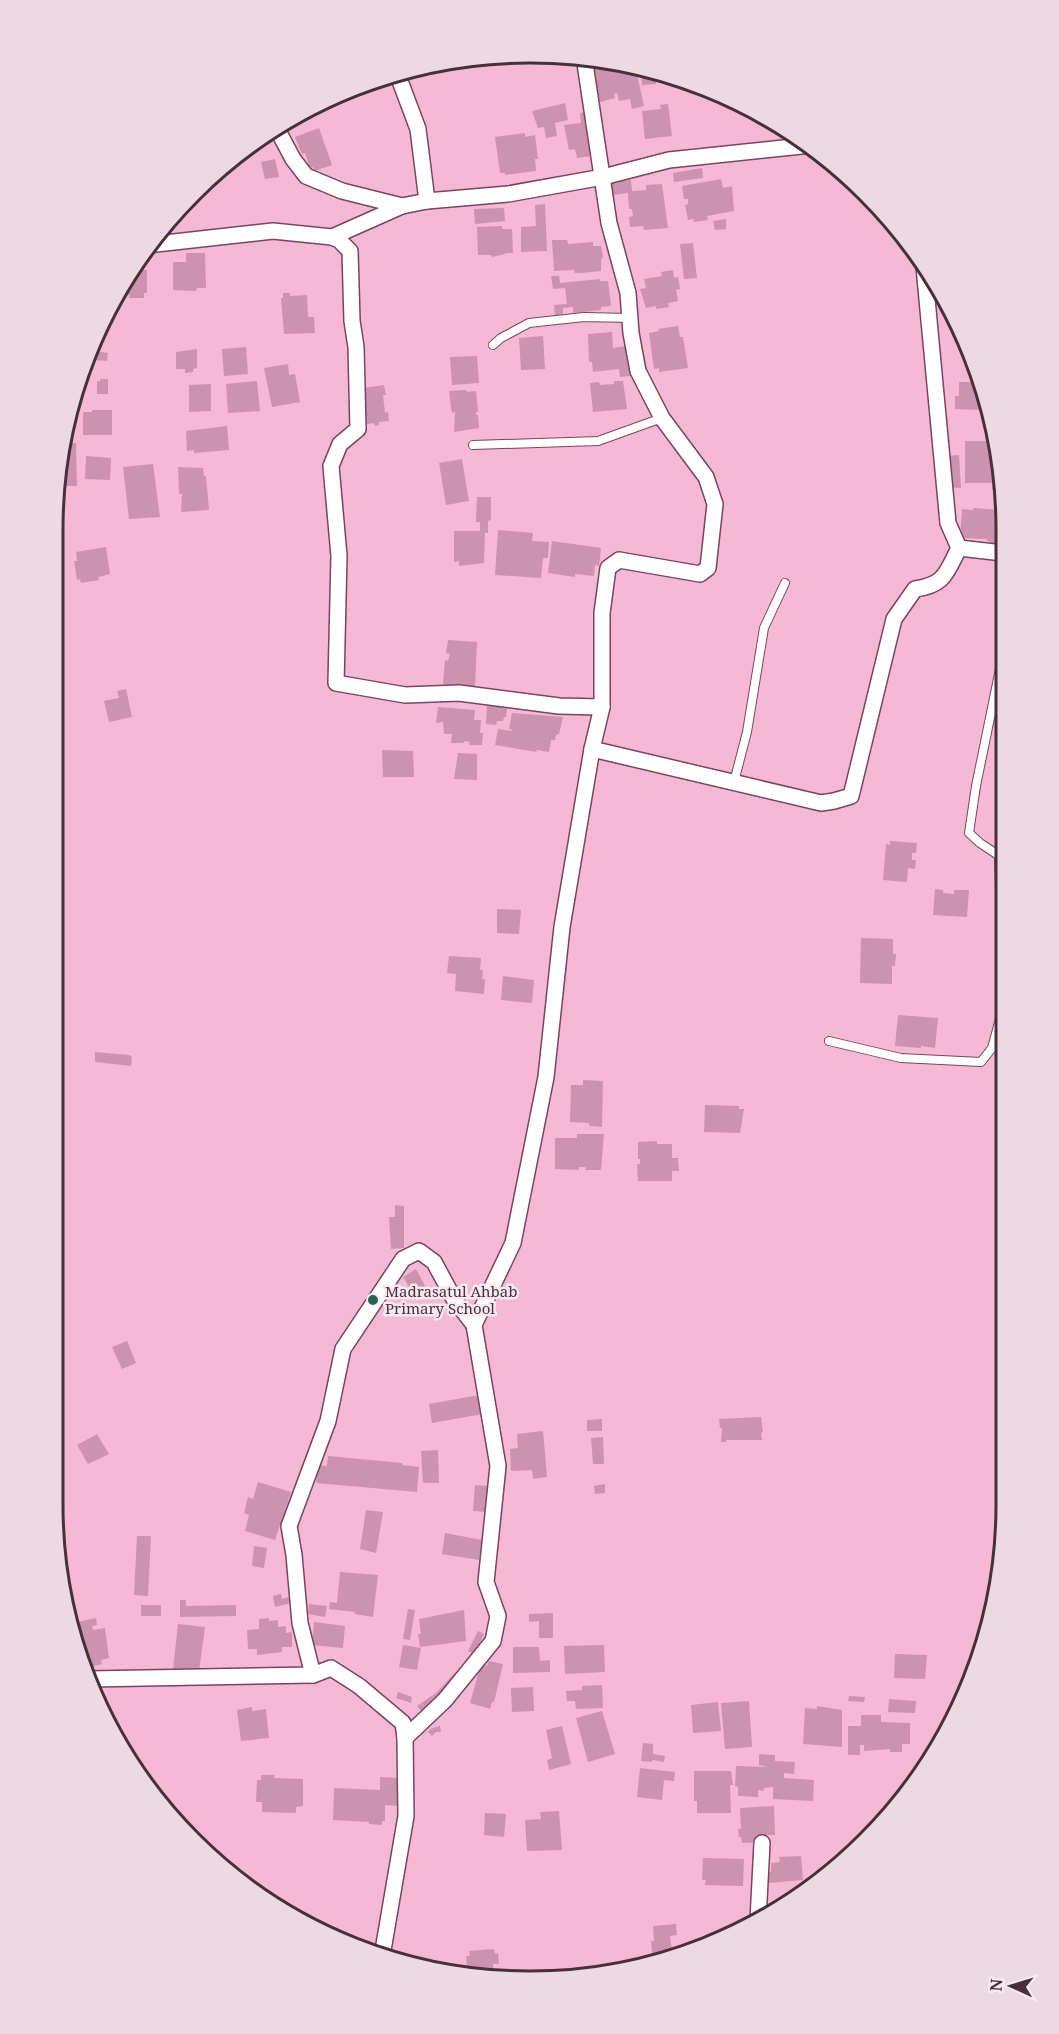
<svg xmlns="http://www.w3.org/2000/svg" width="1059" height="2034" font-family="'Noto Serif',serif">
<rect width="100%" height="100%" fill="#f6b9d4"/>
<g fill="#cd92ad">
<path d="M610 62 632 65 633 70H636L644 106 632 109 630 99 619 101 617 93 614 94 615 98 597 103 589 67Z"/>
<path d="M641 67 668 74 669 79 656 80V84L642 85Z"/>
<path d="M565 103 568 120 555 123 557 136 546 138 544 127 538 128 532 111Z"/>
<path d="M668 104 672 136 645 139 642 111 661 109 660 105Z"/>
<path d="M587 112 593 156 577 158 575 149 569 150 564 125 581 123 580 113Z"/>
<path d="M319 128 332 165 314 171 313 167 310 168 305 153 302 154 295 137Z"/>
<path d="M525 133V137L535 135 538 159H535L536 171 505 175V173H500L495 137Z"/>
<path d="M275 159 279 177 265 179 261 162Z"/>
<path d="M702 168 703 178 674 182 673 173Z"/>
<path d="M721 179 723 188 732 186 734 211 707 216 708 220 694 222 693 219 688 220 685 205 688 204V199H684L682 186Z"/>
<path d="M631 180 632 191 646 190V185L662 184 668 228 644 230 643 226 630 227 629 217 633 216 632 209H629L628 193 612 195 611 182Z"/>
<path d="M545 204 547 251 521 252V227L536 226 535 205Z"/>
<path d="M504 208 505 221 475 224 474 209Z"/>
<path d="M726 219V229L715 230 713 221Z"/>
<path d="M502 226V229H512L513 253H505V254L492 257 491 255H478L477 227Z"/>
<path d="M552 240H567L568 244 593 242V246H601L603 258 601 259V271L582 273H575L574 270 554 271Z"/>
<path d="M693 243 697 278 684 279 680 244Z"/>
<path d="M186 253H205L206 288H197L196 291 173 290V262H186Z"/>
<path d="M138 260 140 261 141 270H147V293H144V298H129L130 295 115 296Z"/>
<path d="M673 270 674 278 678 277 680 289 676 290 678 301 668 303 669 307 656 309V306L646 308 640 289 646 288 644 279 662 276 661 272Z"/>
<path d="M551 276H559L560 283 600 279V281H608L611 306 601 307V310L573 313V307L563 308V316L555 317 554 305 567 304 565 288 553 289Z"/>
<path d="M283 293H290V296L307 295 308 317H314L315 333 284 334 281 298H283Z"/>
<path d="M678 326 680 337H683L688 368 659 372V368L654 369 649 333 659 331 658 329Z"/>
<path d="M612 332 613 348 626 346 630 376 620 377 619 369 593 372 592 362H589L588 334Z"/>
<path d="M543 336 545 369 521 370 519 338Z"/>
<path d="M246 347 248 374 224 376 222 349Z"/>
<path d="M197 349V368L193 369V372L185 373V369H176V352Z"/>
<path d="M94 351 108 353 107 361 93 360Z"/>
<path d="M477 356 479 383 452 385 450 357Z"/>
<path d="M288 364 289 375 295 374 300 402 272 407 264 368Z"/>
<path d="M100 379H108V394H97V381H100Z"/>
<path d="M257 381 260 411 228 413 226 384Z"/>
<path d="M614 381H623L627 409 593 412 590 383 599 382 600 385 614 384Z"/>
<path d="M959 382H980L979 410 955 409V396H959Z"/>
<path d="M211 384V411L189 412V385Z"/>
<path d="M384 385 386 395H383L385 413 388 412 389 421 379 422V425L375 426 374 423 362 425 357 389Z"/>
<path d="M466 390 467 392 476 391 478 412H476V415H478L479 428 454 432 455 412 452 413 451 408 449 391Z"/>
<path d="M92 410H112V435H83V412H92Z"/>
<path d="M227 426 229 450 194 453V450L187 451 186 431Z"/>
<path d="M965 441H995L1002 467V490H992V483H965Z"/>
<path d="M63 443H76L77 486H56Z"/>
<path d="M959 455 961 488 947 487 946 456Z"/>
<path d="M86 456 111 458 110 480 85 479Z"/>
<path d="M462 459 469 501 446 505 439 463Z"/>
<path d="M153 464 160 517 129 519 123 467Z"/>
<path d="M178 467 203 468 204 476H206L209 510 181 512 182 494H179Z"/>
<path d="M477 497H491V520L488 521V533H485L484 563 459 566V561L454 562V531H480V522H476Z"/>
<path d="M973 508 1002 510 1003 538H1000V546H990L991 542 987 541V539L960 538 962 509 973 510Z"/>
<path d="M498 530 533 533 532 541 549 542 548 558H543L541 578 495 575Z"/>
<path d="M552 541 601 548 599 566 595 565 594 576 575 574V577L548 573Z"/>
<path d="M106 547 110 574 98 577 99 580 81 583 80 579 77 580 74 561H77L76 552Z"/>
<path d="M448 640 477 642 475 687 443 684 445 660 448 661 450 654 446 653Z"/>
<path d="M126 689 132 717 109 722 104 701 119 698 117 691Z"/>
<path d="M487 705 507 707 506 717H504L503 721H497L496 725 486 724Z"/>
<path d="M438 707 475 710 474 720H481L480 733H483L482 745H469L470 742 464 741V743H451L452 734H444L443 722 436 723Z"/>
<path d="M512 713 563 717 559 734 556 735 555 740H551L549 752 536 750 537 752 495 745 498 729 511 731 512 729H509Z"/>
<path d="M382 750 413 751 414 777H383Z"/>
<path d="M458 753 477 754V780L454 779Z"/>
<path d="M890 841 917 843 916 853H912V860H916L915 869 908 868 907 882 883 880 886 844 890 845Z"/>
<path d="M935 889 943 890V893L954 894V890H969L967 917 933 915Z"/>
<path d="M497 909 521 910 519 934 497 933Z"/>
<path d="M861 938 893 939V954H896L895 966H892V984L860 983Z"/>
<path d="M449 956 481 958 480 970H483L482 979H485L484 994 455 991 456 974 447 973Z"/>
<path d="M503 976 534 980 532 1003 501 1000Z"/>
<path d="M898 1015 938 1018 935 1048 921 1046V1048L895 1046Z"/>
<path d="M95 1052 129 1055 132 1057 131 1066 95 1062Z"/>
<path d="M583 1080 603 1081 602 1127 589 1126V1123L570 1122 571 1085H583Z"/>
<path d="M705 1105 739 1106V1109H744L740 1133 704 1132Z"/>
<path d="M577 1134H604L601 1170H586L585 1167H579V1170L555 1169V1138H577Z"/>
<path d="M657 1141V1144H672V1158H678L679 1171H672V1181H638L637 1164H640V1159H638V1142Z"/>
<path d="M395 1205 404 1206V1248L391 1249 389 1217H395Z"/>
<path d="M416 1269 425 1286 412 1292 403 1277Z"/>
<path d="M127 1341 136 1363 122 1369 112 1347Z"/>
<path d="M479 1395 483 1414 432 1423 429 1404Z"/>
<path d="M761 1417 763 1432 761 1433 762 1440H726V1442H721L722 1428H720L719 1419Z"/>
<path d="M602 1419V1431H587V1420Z"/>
<path d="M543 1431 547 1477 533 1479 532 1470 511 1471 510 1449 518 1448 517 1434Z"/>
<path d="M97 1434 109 1454 88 1464 77 1445Z"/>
<path d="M603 1437 604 1464H593L591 1438Z"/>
<path d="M438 1450 439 1483H423L421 1451Z"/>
<path d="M328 1456 402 1463V1465L419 1467 417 1492 316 1483 318 1465 327 1466Z"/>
<path d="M258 1482 291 1492 275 1540 245 1531 249 1515 244 1513 248 1497 253 1499Z"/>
<path d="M605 1484V1493L595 1494 594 1486Z"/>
<path d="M475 1485 488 1486 486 1512 473 1511Z"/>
<path d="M366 1510 383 1512 376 1553 360 1549Z"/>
<path d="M445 1533 482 1540 479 1560 442 1554Z"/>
<path d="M137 1536H151L148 1596 134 1595Z"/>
<path d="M254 1546 267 1548 264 1568 252 1566Z"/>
<path d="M340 1572 378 1575 373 1617 355 1614V1612L329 1609 330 1602 337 1603Z"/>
<path d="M281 1594 282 1599 289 1597 291 1603 275 1607 273 1596Z"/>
<path d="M180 1600H186V1606L236 1605V1616L180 1617Z"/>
<path d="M309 1604 327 1606 325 1617 308 1614Z"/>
<rect x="141" y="1605" width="20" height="11"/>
<path d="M408 1609 415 1610 410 1640 403 1639Z"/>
<path d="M464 1610 466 1641 420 1647 418 1634H421L419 1619Z"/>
<path d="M553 1613V1638H539V1621L529 1622V1614Z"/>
<path d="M96 1618 97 1625 92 1626 93 1630 105 1628 109 1658 101 1660 102 1664 84 1668 83 1660 79 1661 78 1658 72 1623Z"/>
<path d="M269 1618V1621L278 1620V1627L286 1626V1633L292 1632V1647H282V1652L257 1655V1649H248L247 1630 259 1629V1619Z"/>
<path d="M314 1622 345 1626 343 1648 312 1645Z"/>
<path d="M178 1624 205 1627 199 1672 173 1669Z"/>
<path d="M478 1631 484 1634 474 1654 468 1651Z"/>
<path d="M403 1645 421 1648 417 1670 399 1667Z"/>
<path d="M604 1645 605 1672 565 1674 564 1646Z"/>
<path d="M513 1647H539L540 1661 550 1660V1672L513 1673Z"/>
<path d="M895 1654 927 1655 925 1679 894 1678Z"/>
<path d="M489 1661 503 1664 494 1702H492L490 1709 470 1703 481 1664 487 1666Z"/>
<path d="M455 1673 459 1677 439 1698 421 1711 417 1706 436 1693Z"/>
<path d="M602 1685 603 1708 576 1709 575 1701H567L566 1691 582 1690V1686Z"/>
<path d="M533 1687 534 1711 512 1712 511 1688Z"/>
<path d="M398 1692 412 1697 411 1703 396 1698Z"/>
<path d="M849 1696 865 1697 864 1702 848 1701Z"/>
<path d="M889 1699 916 1701 915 1713 888 1712Z"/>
<path d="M749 1701 752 1747 725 1749 721 1703Z"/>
<path d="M718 1702 721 1731 693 1733 691 1705Z"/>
<path d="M817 1706 842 1710V1747L803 1744 805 1708 817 1709Z"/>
<path d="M252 1707V1711L266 1709 269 1738 241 1741 237 1710Z"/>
<path d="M602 1711 615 1754 588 1762 576 1718Z"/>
<path d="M861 1715H881V1722L910 1723V1744H902V1752H890V1749L864 1751V1745H860V1755H848V1726H861Z"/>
<path d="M440 1726 441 1732H436L432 1736 428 1732 432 1728Z"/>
<path d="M562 1726 571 1764 549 1770 547 1760 552 1758 546 1730Z"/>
<path d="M643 1743 653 1744V1754L665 1756 664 1762 652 1760V1762L641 1761Z"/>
<path d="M759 1754 775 1755V1761L795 1762 794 1774 784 1773V1778L814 1780 813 1801 773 1799V1787L764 1788 763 1791 758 1790V1797L738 1796V1787L735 1786 736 1766 768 1767 759 1765Z"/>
<path d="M640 1768 675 1772 674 1781 664 1780 662 1800 637 1797Z"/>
<path d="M694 1771H731L733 1785H730L731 1813H697V1801H694Z"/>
<path d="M261 1775H275L274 1778 303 1779V1806L296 1807V1813L262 1812V1802H256L257 1780H261Z"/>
<path d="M380 1777 401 1778 399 1806 385 1805V1821H382V1825L369 1824V1822L333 1820 334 1788 380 1790Z"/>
<path d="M774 1806 775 1835H766L767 1842 742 1843 741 1837H739L738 1829H741L740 1808Z"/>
<path d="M559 1811 562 1850 527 1851 525 1820 541 1819 540 1812Z"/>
<path d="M485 1813 506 1814 504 1837 484 1835Z"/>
<path d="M801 1856 803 1880 769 1883 768 1873 771 1872V1863L780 1862 779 1857Z"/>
<path d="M703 1858 744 1859 743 1886 705 1885 706 1880H702Z"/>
<path d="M676 1924 677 1935 670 1936 672 1951 652 1953 651 1941H654L653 1926Z"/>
<path d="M494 1949 495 1954 498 1953 499 1964H493L494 1974 468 1973 473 1971 472 1967H467L466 1956H470L469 1951Z"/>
<path d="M581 1968H590V1971H595V1976L573 1977V1969L581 1970Z"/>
</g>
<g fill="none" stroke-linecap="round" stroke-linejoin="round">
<defs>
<g id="lane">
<path d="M493 345 501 338 529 323 584 317 630 318"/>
<path d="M473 445 598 441 662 418"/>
<path d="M1003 654 976 786 969 833 980 843 1004 859"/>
<path d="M734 782 747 732 764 628 785 583"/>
<path d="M999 856 1000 892 1004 922"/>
<path d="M829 1041 901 1058 981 1062 992 1048 1004 1004"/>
</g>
<g id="street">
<path d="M397 73 418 129 427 201"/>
<path d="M276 127 293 159 306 176 342 191 402 206"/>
<path d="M332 237 339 240 350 251 352 321 356 347 358 429 340 444 331 466 339 556 336 683 405 695 459 693 559 706 602 707"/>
<path d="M147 245 273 231 332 237 402 206 427 201 508 194 603 177 669 160 811 145"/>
<path d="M959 548 1003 553"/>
<path d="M592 749 821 803 834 801 851 796 894 619 915 589C945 585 946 573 959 548L948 523 924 267"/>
<path d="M313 1675 300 1623 294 1555 289 1526 328 1421 343 1349 403 1259 419 1251 434 1262 454 1299 474 1325"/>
<path d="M89 1679 313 1675 331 1668 359 1686 403 1723 405 1738 406 1816 382 1956"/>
<path d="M405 1738 445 1700 493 1641 498 1616 486 1582 498 1466 474 1325 513 1243 546 1077 562 927 592 749 602 707V613L608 568 619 560 700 574 708 568 715 504 706 477 662 418 638 371 631 333 628 293 609 223 584 57"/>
<path d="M758 1920 762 1843"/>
</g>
</defs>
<use href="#lane" stroke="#79455e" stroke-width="10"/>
<use href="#street" stroke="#79455e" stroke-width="18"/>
<use href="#lane" stroke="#fff" stroke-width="8"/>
<use href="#street" stroke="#fff" stroke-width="15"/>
</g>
<circle fill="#266653" stroke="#fbe8f0" stroke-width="2" cx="373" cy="1300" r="6"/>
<g text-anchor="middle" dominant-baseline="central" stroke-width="5" stroke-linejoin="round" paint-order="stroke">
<g font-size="15" fill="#48303b" stroke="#fbe8f0" text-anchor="start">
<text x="385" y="1291">Madrasatul Ahbab<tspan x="385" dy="17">Primary School</tspan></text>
</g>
</g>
<path d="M0 0H1059V2034H0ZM529 63H530A466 466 0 0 1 996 529V1505A466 466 0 0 1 530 1971H529A466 466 0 0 1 63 1505V529A466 466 0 0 1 529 63Z" fill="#edd9e2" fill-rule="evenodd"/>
<path fill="none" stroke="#48303b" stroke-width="3" d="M529 63H530A466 466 0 0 1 996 529V1505A466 466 0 0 1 530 1971H529A466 466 0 0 1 63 1505V529A466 466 0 0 1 529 63Z"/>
<g transform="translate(1011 1986) rotate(274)" stroke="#fbe8f0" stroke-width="4.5" paint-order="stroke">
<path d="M0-4.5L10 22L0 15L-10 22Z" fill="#48303b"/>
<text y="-9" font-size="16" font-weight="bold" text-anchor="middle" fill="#48303b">N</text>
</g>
</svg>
